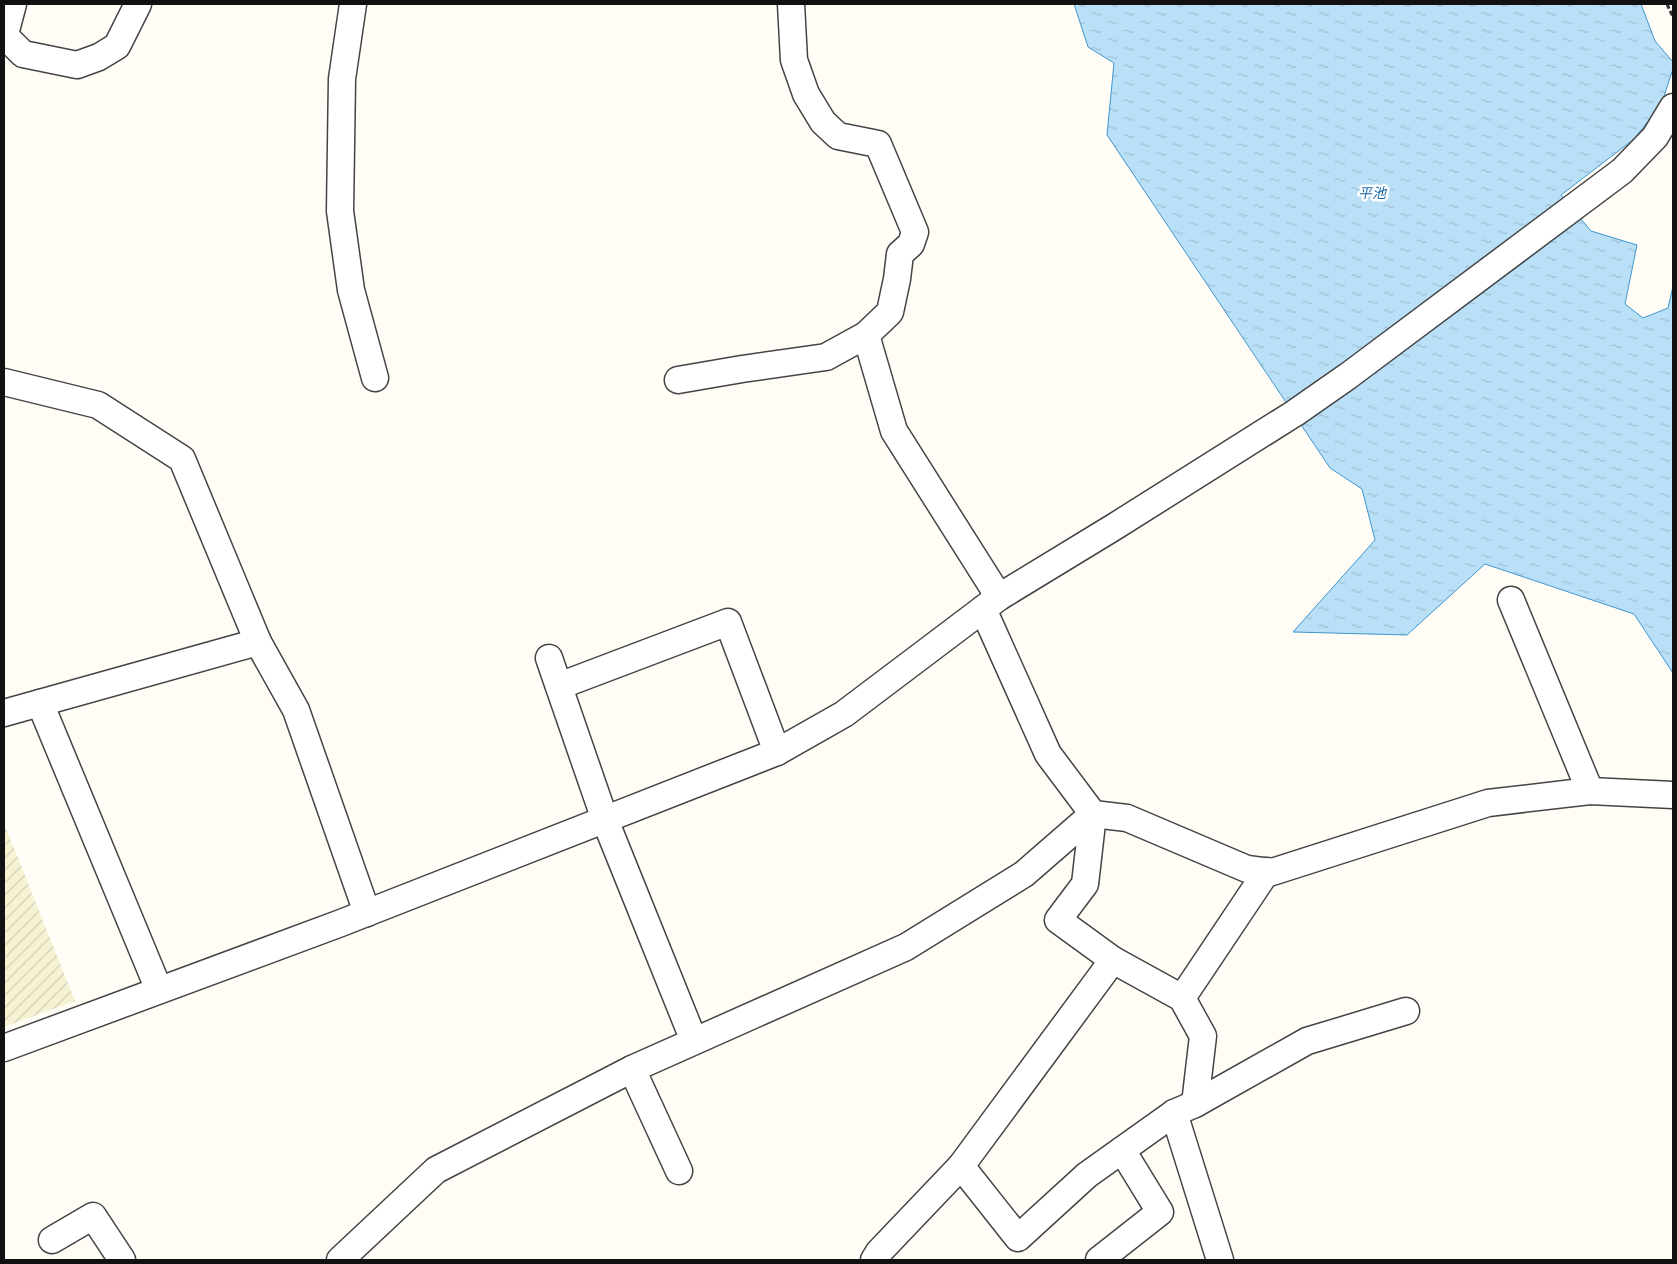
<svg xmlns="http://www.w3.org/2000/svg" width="1677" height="1264" font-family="'Roboto Serif','Noto Sans JP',serif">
<defs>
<pattern id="farmland-furrows" width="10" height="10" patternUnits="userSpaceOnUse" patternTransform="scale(1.25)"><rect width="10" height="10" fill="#f6f3d4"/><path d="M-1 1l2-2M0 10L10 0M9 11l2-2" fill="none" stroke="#d2cfb5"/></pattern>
<pattern id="water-ripples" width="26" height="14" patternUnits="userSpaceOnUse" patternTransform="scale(1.25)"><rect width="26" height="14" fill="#b9e0f7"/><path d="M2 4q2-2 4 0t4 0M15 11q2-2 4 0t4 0" fill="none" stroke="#9ebfd3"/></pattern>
</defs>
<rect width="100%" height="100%" fill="#fffdf5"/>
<path fill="url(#farmland-furrows)" d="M4 823 75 1001 4 1027Z"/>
<path fill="url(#water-ripples)" stroke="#3f96cf" d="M1074 4H1641L1655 41 1673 62V69L1661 105 1634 139 1561 195 1591 231 1637 245 1625 304 1643 318 1668 308 1673 286V673L1634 614 1485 564 1407 635 1293 632 1375 540 1362 489 1330 468 1107 135 1114 63 1088 47Z"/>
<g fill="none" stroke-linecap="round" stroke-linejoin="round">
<defs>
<g id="street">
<path d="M353 4 342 79 340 211 351 290 375 378"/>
<path d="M791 4 794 60 806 94 823 122 838 136 878 144 915 232 911 244 900 254 897 279 890 312 866 335 894 431 999 597"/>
<path d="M4 35 23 54 77 65 99 57 117 46 138 4"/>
<path d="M4 38 13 4"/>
<path d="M678 380 742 369 826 357 866 335"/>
<path d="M4 382 98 405 182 459 258 642 296 710 367 913"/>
<path d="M1511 600 1590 791"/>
<path d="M983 609 1048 754 1093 814 1127 818 1247 869 1272 872 1488 803 1590 791 1673 795"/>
<path d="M549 658 605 820 694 1041"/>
<path d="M559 686 728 622 777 752"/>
<path d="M40 703 159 990"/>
<path d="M4 713 258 642"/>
<path d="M1093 814 1085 884 1058 920 1113 960 1182 998 1203 1036 1195 1104"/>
<path d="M1182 998 1267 871"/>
<path d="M4 1048 341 923 777 752 844 714 999 597 1114 527 1295 413 1348 376 1622 171 1655 137 1673 107"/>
<path d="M632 1069 679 1171"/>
<path d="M1174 1113 1220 1260"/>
<path d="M961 1166 1018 1238 1087 1175 1174 1113 1195 1104 1307 1041 1406 1011"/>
<path d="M52 1240 93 1216 122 1260"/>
<path d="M340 1260 436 1170 632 1069 906 947 1024 874 1093 814"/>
<path d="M874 1260 879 1252 961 1166 1113 960"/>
<path d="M1099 1260 1160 1212 1122 1150"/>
</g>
</defs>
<use href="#street" stroke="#444" stroke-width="29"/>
<path stroke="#333" stroke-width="3" stroke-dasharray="5 2.5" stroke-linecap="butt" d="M1667 4 1673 17"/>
<use href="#street" stroke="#fff" stroke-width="26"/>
</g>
<g text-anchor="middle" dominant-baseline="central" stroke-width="5" stroke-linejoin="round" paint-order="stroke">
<g font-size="14" font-style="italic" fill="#1768a6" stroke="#fff">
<text x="1372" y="193">平池</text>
</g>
</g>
<rect width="1677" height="1264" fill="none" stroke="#111111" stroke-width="10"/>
</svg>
